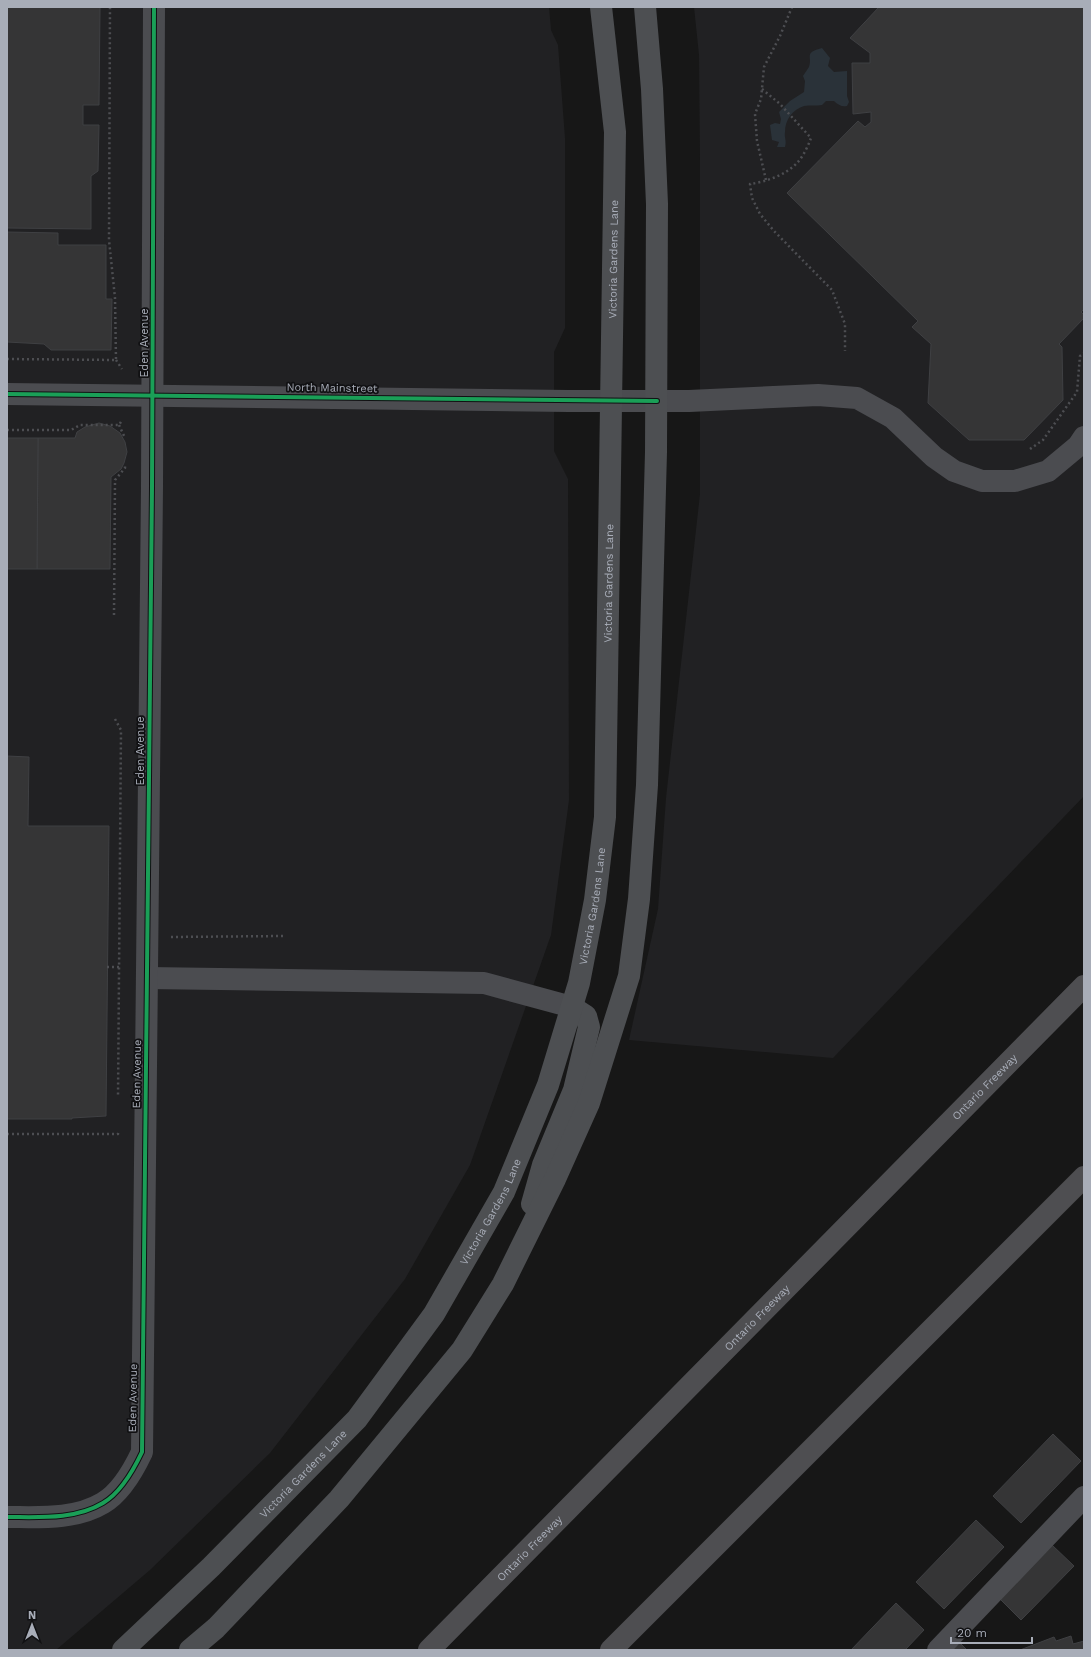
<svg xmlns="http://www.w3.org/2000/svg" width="1091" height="1657" font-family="'Work Sans',sans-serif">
<rect width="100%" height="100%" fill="#171717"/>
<g fill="#212123">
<path d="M7 7H549L551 30 558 45 565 138V328L554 352V451L568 479 569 800 551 935 470 1165 405 1279 270 1453 150 1570 56 1650H7Z"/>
<path d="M694 7H1084V796L833 1058 629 1040 658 909 666 798 700 494V160L699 55Z"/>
</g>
<path fill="#2a3239" d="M822 48 830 58 828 66 834 72 847 71V96L849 102 847 106C842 107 838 105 834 101H826L822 105C816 106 810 105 804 106 792 110 785 120 785 132 784 138 787 140 785 147H777L779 142 772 140 770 125 775 123 780 124 781 119 779 112 790 101 804 92 805 81 803 76C805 73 807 70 809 67 813 56 803 53 822 48Z"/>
<g fill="#353536" stroke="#3f4043">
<path d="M7 7H100L99 105H83V125H99L98 171 91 176V229L7 228Z"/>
<path d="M879 7H1084V309L1081 312 1084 315V318L1059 344 1062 347 1063 400 1024 440H969L928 403 931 344 912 327 918 321 787 193 858 121 865 127 871 122V112L853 114 852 63H870V53L850 38Z"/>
<path d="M7 232 58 233V245H106V299H112L111 350H51L44 344 7 342Z"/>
<path d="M99 423 110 426 120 433 125 442 127 452 124 463 121 469 111 477 110 569H37L38 438H75L77 432 85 427Z"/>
<path d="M7 438H38L37 569H7Z"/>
<path d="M7 756 29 757 28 826H109L106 1116 72 1118V1119H7Z"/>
<path d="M1053 1434 1081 1461 1021 1523 993 1496Z"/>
<path d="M976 1520 1004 1547 944 1609 916 1582Z"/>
<path d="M1052 1545 1074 1566 1021 1620 1000 1599Z"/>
<path d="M896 1603 924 1630 905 1650H851Z"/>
<path d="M1071 1636 1073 1644 1084 1641V1650H1020L1054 1637 1056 1641Z"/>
<path d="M959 1642 967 1650H951Z"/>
</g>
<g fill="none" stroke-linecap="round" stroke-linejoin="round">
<g stroke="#4d4e52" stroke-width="2.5" stroke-dasharray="2 3" stroke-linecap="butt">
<path d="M762 89 780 104 811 138C808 146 803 157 797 163 786 175 765 182 750 184L752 198 760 214 774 231 832 290 845 324V351"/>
<path d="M766 180 757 141 755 114 761 99 764 67 780 36 792 7"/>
<path d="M7 359 116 360 115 298 109 240 110 7"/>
<path d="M116 360 122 369"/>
<path d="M119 425 125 438"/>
<path d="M7 430H71L80 425H119L122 420"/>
<path d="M1030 449 1043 440 1077 392 1080 356 1084 353"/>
<path d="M114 615 115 480 125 468V465"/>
<path d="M115 719 121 730 118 1097"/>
<path d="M171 937 283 936"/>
<path d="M107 967H120"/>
<path d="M7 1134H118V1132"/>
</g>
<g stroke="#4b4c50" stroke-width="22">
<path d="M7 394 569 401H689L818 395 857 398 893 418 934 457 954 471 982 481H1015L1048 471 1078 446 1084 437"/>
<path d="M147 978 484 983 572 1007"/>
<path d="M7 1517C38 1517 75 1520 103 1503 120 1493 134 1469 142 1452L152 488 154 7"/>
<path d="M938 1650 1084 1497"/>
</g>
<g stroke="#4d4f52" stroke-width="22">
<path d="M532 1204 543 1165 574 1090 589 1027 586 1016 572 1007"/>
<path id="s1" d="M123 1650 211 1567 357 1419 434 1314 504 1192 548 1085 579 983 595 900 605 817 615 132 601 7"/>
<path d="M190 1650 216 1628 339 1499 462 1350 503 1284 555 1179 589 1103 629 976 639 899 647 785 656 452 657 204 652 89 645 7"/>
</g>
<g stroke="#4e4e51" stroke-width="22">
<path id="s2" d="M429 1650 1084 986"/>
<path d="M611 1650 1084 1177"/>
</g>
<defs>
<g id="cycleway">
<path d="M7 394 657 401"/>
<path d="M7 1517C38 1517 75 1520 103 1503 120 1493 134 1469 142 1452L152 488 154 7"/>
</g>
</defs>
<use href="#cycleway" stroke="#111113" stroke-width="6"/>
<use href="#cycleway" stroke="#1a9f57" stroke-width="4"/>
</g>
<g text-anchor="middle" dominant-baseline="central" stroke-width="3.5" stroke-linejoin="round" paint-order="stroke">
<g font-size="11" fill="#a8adb8" stroke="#111113">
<text stroke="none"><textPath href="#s1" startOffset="1548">Victoria Gardens Lane</textPath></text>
<text transform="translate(144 343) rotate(-90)">Eden Avenue</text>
<text transform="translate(332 388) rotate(1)">North Mainstreet</text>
<text stroke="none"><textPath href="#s1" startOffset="1224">Victoria Gardens Lane</textPath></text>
<text transform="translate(140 751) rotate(-90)">Eden Avenue</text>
<text stroke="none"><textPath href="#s1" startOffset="900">Victoria Gardens Lane</textPath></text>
<text transform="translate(137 1074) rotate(-89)">Eden Avenue</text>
<text stroke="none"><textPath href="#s2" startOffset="791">Ontario Freeway</textPath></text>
<text stroke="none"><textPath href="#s1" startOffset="576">Victoria Gardens Lane</textPath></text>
<text stroke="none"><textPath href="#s2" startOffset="467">Ontario Freeway</textPath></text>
<text transform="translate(133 1398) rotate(-89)">Eden Avenue</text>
<text stroke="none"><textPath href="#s1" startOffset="252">Victoria Gardens Lane</textPath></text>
<text stroke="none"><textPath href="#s2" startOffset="143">Ontario Freeway</textPath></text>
</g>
</g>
<rect width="1091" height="1657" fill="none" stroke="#a8adb8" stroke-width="16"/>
<g transform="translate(32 1625)" stroke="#111113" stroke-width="3" paint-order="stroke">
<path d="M0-3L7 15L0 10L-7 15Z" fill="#a8adb8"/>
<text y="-6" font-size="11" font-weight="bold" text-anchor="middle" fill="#a8adb8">N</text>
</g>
<path d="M951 1637v6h81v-6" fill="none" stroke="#a8adb8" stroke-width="2"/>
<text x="957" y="1637" font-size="12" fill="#a8adb8" stroke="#111113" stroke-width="3" paint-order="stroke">20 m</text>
</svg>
